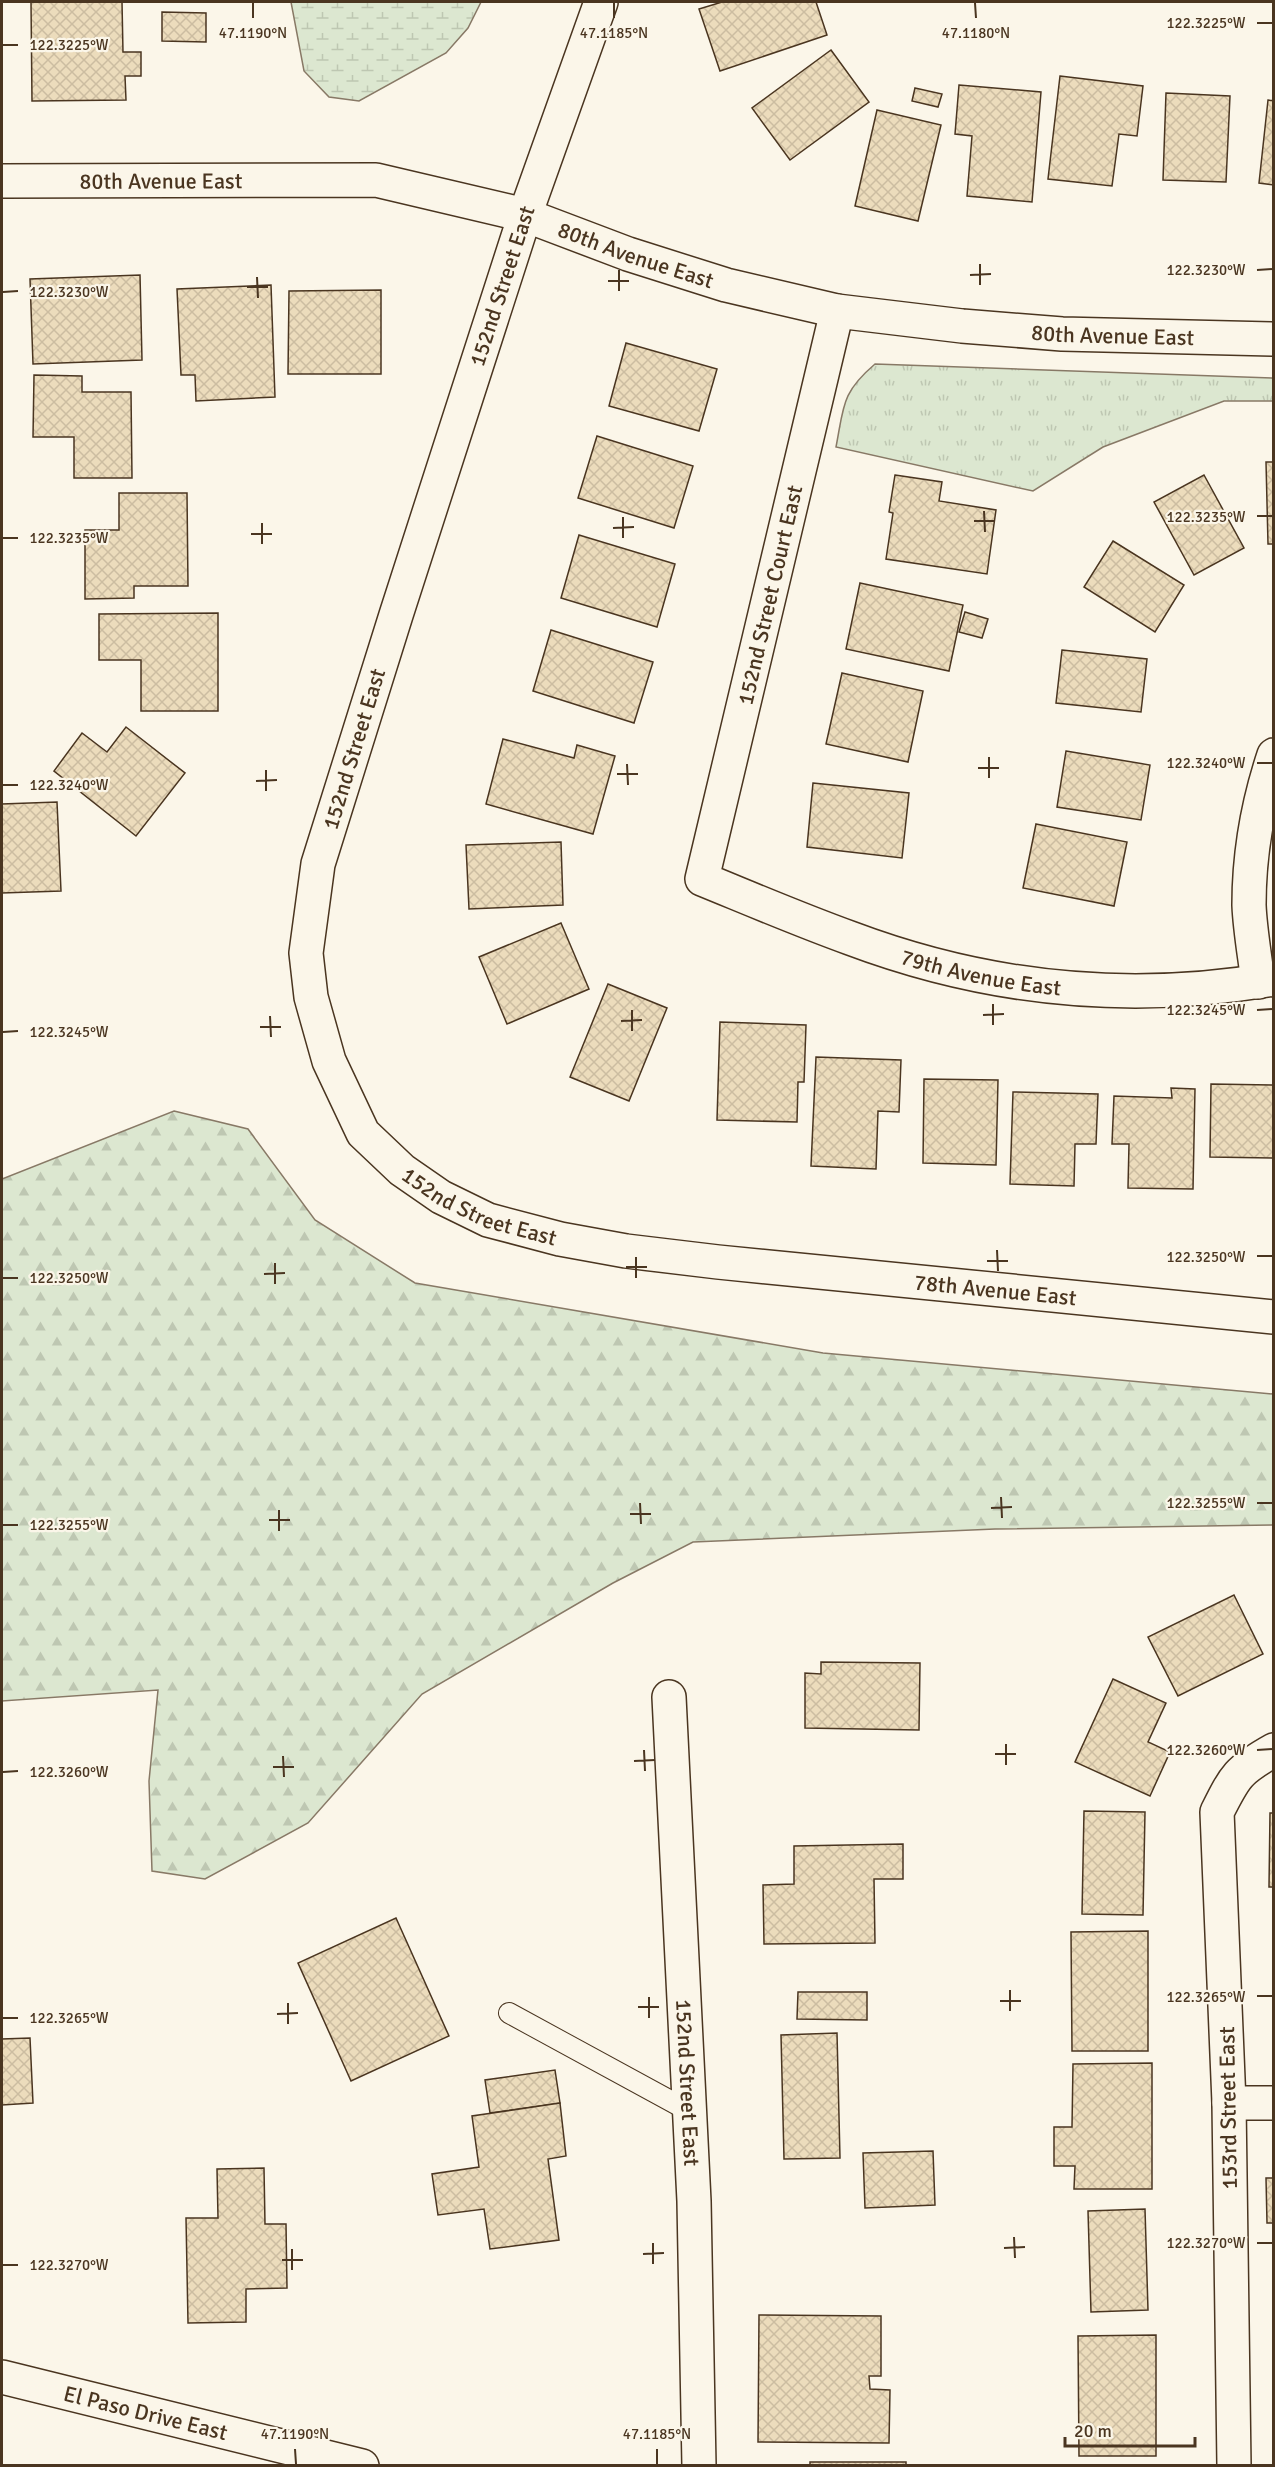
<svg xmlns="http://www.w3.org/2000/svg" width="1275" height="2467" font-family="Signika,sans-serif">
<defs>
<pattern id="grass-tufts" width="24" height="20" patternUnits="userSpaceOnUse" patternTransform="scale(1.5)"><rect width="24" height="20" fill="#dce7d0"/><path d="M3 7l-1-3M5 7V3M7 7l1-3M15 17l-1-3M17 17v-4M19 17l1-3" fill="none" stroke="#bec7b2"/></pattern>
<pattern id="forest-firs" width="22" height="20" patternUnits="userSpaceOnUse" patternTransform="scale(1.5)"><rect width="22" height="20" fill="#dce7d0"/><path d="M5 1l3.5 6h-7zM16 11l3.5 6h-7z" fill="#bec7b2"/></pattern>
<pattern id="wetland-marsh" width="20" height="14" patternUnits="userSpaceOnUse" patternTransform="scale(1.5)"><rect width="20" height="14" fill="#dce7d0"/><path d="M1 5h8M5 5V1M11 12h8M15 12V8" fill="none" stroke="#bec7b2"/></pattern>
<pattern id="building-cross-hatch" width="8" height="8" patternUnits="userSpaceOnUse" patternTransform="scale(1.5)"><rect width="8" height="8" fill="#ecdcbc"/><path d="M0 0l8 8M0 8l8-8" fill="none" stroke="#ccbda1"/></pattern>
</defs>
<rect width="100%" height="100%" fill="#fbf6e9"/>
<path fill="url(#grass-tufts)" stroke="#887966" stroke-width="1.5" d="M875 364 1273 378V401H1224L1103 447 1033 491 836 447C844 406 841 393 875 364Z"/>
<path fill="url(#forest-firs)" stroke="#887966" stroke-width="1.5" d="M174 1111 248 1129 315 1220 415 1283 823 1353 1273 1394V1525L995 1529 693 1542 613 1583 422 1694 308 1823 205 1879 152 1871 149 1781 158 1690 2 1701V1179Z"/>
<path fill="url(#wetland-marsh)" stroke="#887966" stroke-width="1.5" d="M291 2H481L468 28 446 53 359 101 329 97 304 71Z"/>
<g fill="url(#building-cross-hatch)" stroke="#4a3520" stroke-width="1.5">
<path d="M31 2H122L123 52H141V76H125L126 100 32 101Z"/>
<path d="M722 2H816L827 35 720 71 699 9Z"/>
<path d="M162 12 206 13V42L162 41Z"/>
<path d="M831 50 869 102 790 160 752 108Z"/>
<path d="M1060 76 1143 86 1137 136 1119 134 1112 186 1048 179Z"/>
<path d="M959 85 1041 92 1032 202 967 196 972 136 955 134Z"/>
<path d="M915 88 942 94 938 107 912 101Z"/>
<path d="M1166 93 1230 96 1226 182 1163 180Z"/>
<path d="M1268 100 1274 101V185L1259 183Z"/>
<path d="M877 110 941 125 918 221 855 206Z"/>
<path d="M140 275 142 360 33 364 30 279Z"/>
<path d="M271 285 275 397 196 401 195 375H181L177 289Z"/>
<path d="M381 290V374H288L289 291Z"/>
<path d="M626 343 717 369 699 431 609 406Z"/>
<path d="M34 375 82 376V392H131L132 478H74V437H33Z"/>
<path d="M597 436 693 466 674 528 578 498Z"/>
<path d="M1266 462H1274V544H1268Z"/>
<path d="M895 475 942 482 939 501 996 510 987 574 886 559 893 513 889 512Z"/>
<path d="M1204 475 1244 548 1194 575 1154 502Z"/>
<path d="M119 493H187L188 586H134V598L85 599V530H119Z"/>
<path d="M579 535 675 564 657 627 561 598Z"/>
<path d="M1113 541 1184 585 1155 632 1084 587Z"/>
<path d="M860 583 963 605 949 671 846 649Z"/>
<path d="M965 612 988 619 982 638 959 632Z"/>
<path d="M218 613V711H141V660H99V614Z"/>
<path d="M551 630 653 662 634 723 533 691Z"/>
<path d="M1062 650 1147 659 1141 712 1056 703Z"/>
<path d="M842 673 923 691 908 762 826 744Z"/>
<path d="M126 727 185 773 136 836 54 771 82 733 107 752Z"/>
<path d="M503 739 574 758 577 745 615 756 593 834 486 804Z"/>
<path d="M1066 751 1150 765 1141 820 1057 807Z"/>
<path d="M813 783 909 793 902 858 807 847Z"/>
<path d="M57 802 61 891 2 893V804Z"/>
<path d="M1036 824 1127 842 1114 906 1023 888Z"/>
<path d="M561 842 563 905 469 909 466 845Z"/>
<path d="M561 923 589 989 507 1024 479 957Z"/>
<path d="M608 984 667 1008 629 1101 570 1077Z"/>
<path d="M720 1022 806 1025 804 1082H798L797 1122 717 1120Z"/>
<path d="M816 1057 901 1060 899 1112 878 1111 876 1169 811 1166Z"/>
<path d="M924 1079 998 1080 996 1165 923 1163Z"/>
<path d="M1211 1084 1274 1085V1158L1210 1157Z"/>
<path d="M1171 1088 1195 1089 1193 1189 1128 1188 1129 1144H1112L1114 1096 1172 1098Z"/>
<path d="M1013 1092 1098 1094 1096 1144H1075L1074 1186 1010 1184Z"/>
<path d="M1234 1595 1263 1654 1178 1696 1148 1637Z"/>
<path d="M821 1662 920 1663 919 1730 805 1728V1673L821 1674Z"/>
<path d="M1113 1679 1166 1703 1148 1742 1170 1752 1150 1796 1075 1762Z"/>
<path d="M1084 1811 1145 1812 1143 1915 1082 1914Z"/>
<path d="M1270 1813H1274V1887H1269Z"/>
<path d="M903 1844V1879H874L875 1943 764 1944 763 1885 794 1884V1846Z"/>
<path d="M396 1918 449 2036 351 2081 298 1963Z"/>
<path d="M1148 1931V2051H1072L1071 1932Z"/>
<path d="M798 1992H867V2020L797 2019Z"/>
<path d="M837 2033 840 2158 784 2159 781 2035Z"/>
<path d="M30 2038 33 2103 2 2105V2039Z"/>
<path d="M1152 2063V2189H1074L1075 2166H1054V2127H1072L1073 2064Z"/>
<path d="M555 2070 560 2103 490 2113 485 2080Z"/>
<path d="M560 2103 566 2156 548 2159 559 2240 490 2249 484 2209 438 2215 432 2174 479 2167 472 2116Z"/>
<path d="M933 2151 935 2205 865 2208 863 2153Z"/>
<path d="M264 2168 265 2224H286L287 2288 246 2289V2322L188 2323 186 2218H218L217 2169Z"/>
<path d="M1266 2178H1274V2223H1267Z"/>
<path d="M1145 2209 1148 2310 1091 2312 1088 2211Z"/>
<path d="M759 2315 881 2316V2376H869L870 2389 890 2390 889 2443 758 2442Z"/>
<path d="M1156 2335V2456H1079L1078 2336Z"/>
<rect x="810" y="2462" width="96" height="4"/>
</g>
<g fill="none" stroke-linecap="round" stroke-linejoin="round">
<defs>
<path id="service" d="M509 2013 689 2111"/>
<g id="minor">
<path id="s1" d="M2 181 376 180 525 215 628 254 726 285 837 311 962 326 1062 334 1274 339"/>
<path id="s2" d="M837 311 702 879C751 899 800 920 850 938 988 990 1128 1004 1274 979"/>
<path d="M1258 982C1255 957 1250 930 1249 905 1249 854 1258 803 1274 755"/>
<path id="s3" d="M669 1697 694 2201 699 2466"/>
<path d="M1229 2103H1274"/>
<path id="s4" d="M2 2377 362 2466"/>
<path d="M1234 2466 1229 2103 1217 1812C1235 1776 1238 1770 1274 1750"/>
</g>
<g id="tertiary">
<path id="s5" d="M601 2 525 215 396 615 318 864 306 953 311 997 329 1061 363 1133 402 1170 441 1197 488 1220 560 1239 626 1251 718 1262 1274 1317"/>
</g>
</defs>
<use href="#service" stroke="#4a3520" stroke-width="22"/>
<use href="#minor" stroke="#4a3520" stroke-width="36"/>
<use href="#tertiary" stroke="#4a3520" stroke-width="36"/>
<use href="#service" stroke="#fbf6e9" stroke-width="20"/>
<use href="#minor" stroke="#fbf6e9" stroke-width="33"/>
<use href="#tertiary" stroke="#fbf6e9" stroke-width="33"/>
</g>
<path fill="none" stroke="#4a3520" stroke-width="2" d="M253 3V18M614 3V18M975 3 976 18M1257 23H1272M3 45H18M980 264V285M619 270V291M1257 270 1272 269M970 275 991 274M257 277 258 298M608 281H629M247 287H268M3 292 18 291M984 511 985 532M1257 516H1272M623 517V538M974 521H995M262 523V544M613 528 634 527M251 534H272M3 538H18M989 757V778M1257 763H1272M627 764 628 785M978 768H999M266 770V791M617 774H638M256 781 277 780M3 785H18M993 1004V1025M632 1010V1031M1257 1010 1272 1009M983 1015 1004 1014M270 1016 271 1037M621 1021 642 1020M260 1027H281M3 1032 18 1031M997 1250 998 1271M1257 1256H1272M636 1257V1278M987 1261H1008M275 1263V1284M626 1267H647M264 1274 285 1273M3 1278H18M1001 1497 1002 1518M640 1503 641 1524M1257 1503H1272M991 1508 1012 1507M279 1510V1531M630 1514H651M269 1520H290M3 1525H18M1006 1744V1765M644 1750 645 1771M1257 1750 1272 1749M995 1754H1016M283 1756 284 1777M634 1761 655 1760M273 1767H294M3 1772 18 1771M1010 1990V2011M1257 1996H1272M649 1997V2018M1000 2001H1021M288 2003V2024M638 2007H659M277 2014 298 2013M3 2018H18M1014 2237 1015 2258M653 2243V2264M1257 2243H1272M1004 2248 1025 2247M292 2249V2270M643 2254 664 2253M282 2260H303M3 2265H18M295 2449 296 2464M657 2449V2464"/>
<g text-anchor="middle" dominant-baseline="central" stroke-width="4.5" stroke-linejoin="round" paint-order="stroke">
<g font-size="22" fill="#4a3520" stroke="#fbf6e9">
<text stroke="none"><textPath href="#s1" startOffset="159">80th Avenue East</textPath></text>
<text stroke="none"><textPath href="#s1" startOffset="645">80th Avenue East</textPath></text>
<text transform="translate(502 286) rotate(-72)">152nd Street East</text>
<text stroke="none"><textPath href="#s1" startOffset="1131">80th Avenue East</textPath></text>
<text transform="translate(770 595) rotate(-77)">152nd Street Court East</text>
<text transform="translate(354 749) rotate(-73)">152nd Street East</text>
<text stroke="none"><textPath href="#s2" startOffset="879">79th Avenue East</textPath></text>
<text stroke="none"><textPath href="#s5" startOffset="1328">152nd Street East</textPath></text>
<text stroke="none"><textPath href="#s5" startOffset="1854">78th Avenue East</textPath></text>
<text stroke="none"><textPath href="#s3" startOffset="386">152nd Street East</textPath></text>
<text transform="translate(1228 2108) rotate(-91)">153rd Street East</text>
<text stroke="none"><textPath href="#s4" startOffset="148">El Paso Drive East</textPath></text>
</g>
</g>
<g font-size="15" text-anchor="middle" fill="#4a3520" stroke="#fbf6e9" stroke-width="4.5" stroke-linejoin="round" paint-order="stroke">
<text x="1206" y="28">122.3225°W</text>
<text x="253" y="38">47.1190°N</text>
<text x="614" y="38">47.1185°N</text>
<text x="976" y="38">47.1180°N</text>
<text x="69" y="50">122.3225°W</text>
<text x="1206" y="275">122.3230°W</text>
<text x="69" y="297">122.3230°W</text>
<text x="1206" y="522">122.3235°W</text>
<text x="69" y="543">122.3235°W</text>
<text x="1206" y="768">122.3240°W</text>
<text x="69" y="790">122.3240°W</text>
<text x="1206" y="1015">122.3245°W</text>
<text x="69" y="1037">122.3245°W</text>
<text x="1206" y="1262">122.3250°W</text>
<text x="69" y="1283">122.3250°W</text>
<text x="1206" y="1508">122.3255°W</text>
<text x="69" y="1530">122.3255°W</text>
<text x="1206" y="1755">122.3260°W</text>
<text x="69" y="1777">122.3260°W</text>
<text x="1206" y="2002">122.3265°W</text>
<text x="69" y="2023">122.3265°W</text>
<text x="1206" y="2248">122.3270°W</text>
<text x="69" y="2270">122.3270°W</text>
<text x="295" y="2439">47.1190°N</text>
<text x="657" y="2439">47.1185°N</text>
</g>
<rect width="1275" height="2467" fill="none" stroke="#4a3520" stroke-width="6"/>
<path d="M1065 2437v9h130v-9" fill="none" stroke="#4a3520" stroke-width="3"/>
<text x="1074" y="2437" font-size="18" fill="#4a3520" stroke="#fbf6e9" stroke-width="4.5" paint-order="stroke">20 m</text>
</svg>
